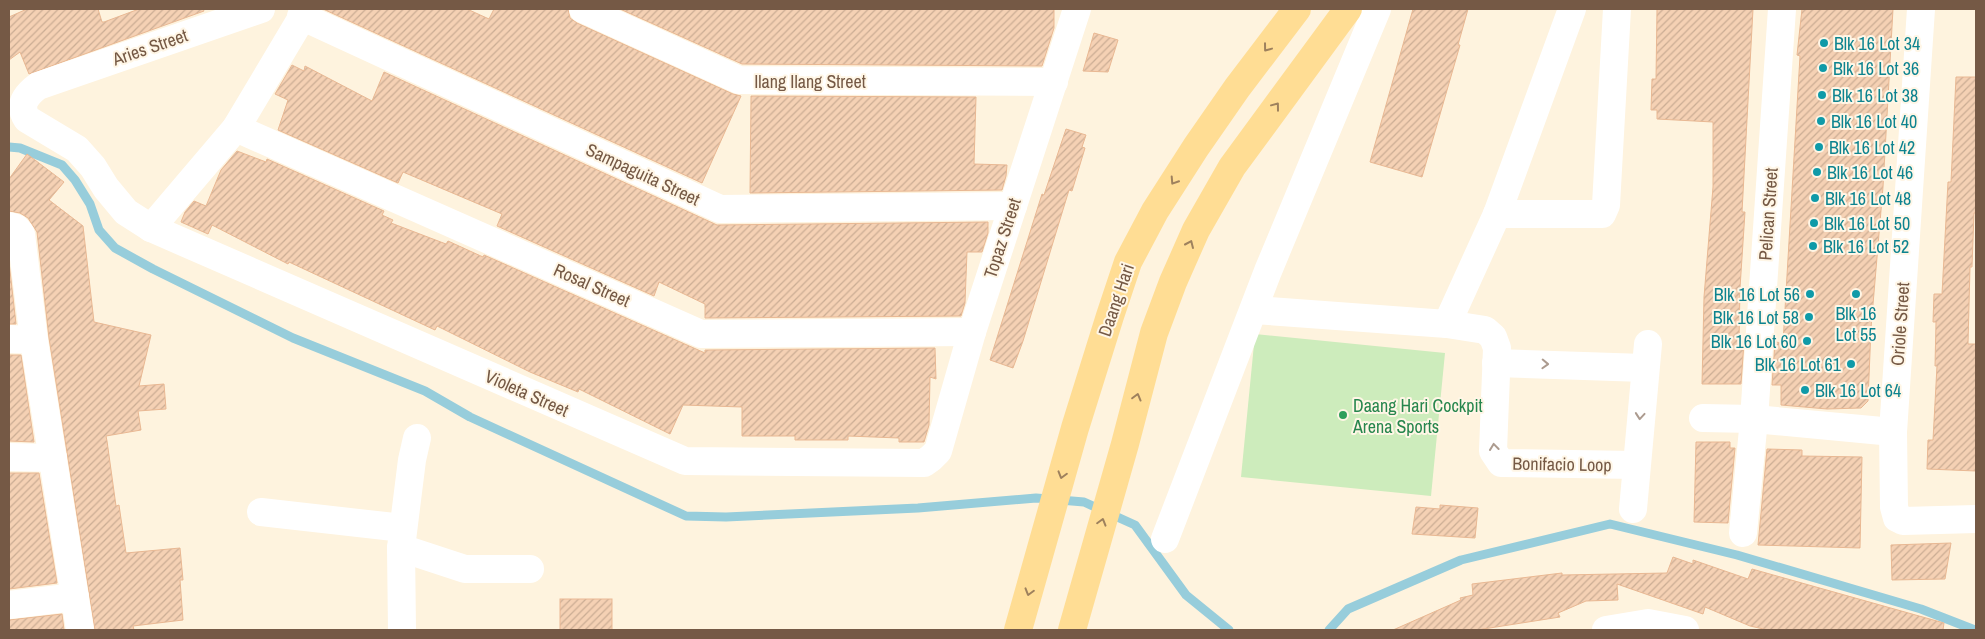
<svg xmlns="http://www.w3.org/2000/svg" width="1985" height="639" font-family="'Archivo Narrow',sans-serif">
<defs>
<pattern id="building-hatch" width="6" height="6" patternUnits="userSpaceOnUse" patternTransform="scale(1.25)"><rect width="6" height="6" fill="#f5d1b4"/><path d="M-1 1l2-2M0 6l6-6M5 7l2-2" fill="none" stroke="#cbad94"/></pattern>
</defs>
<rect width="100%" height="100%" fill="#fef3de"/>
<path fill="#cdecbc" d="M1255 334 1445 353 1431 496 1241 477Z"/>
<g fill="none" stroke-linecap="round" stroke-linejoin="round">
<g stroke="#97cddb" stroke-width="9">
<path d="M9 147 20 148 62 165 75 180 90 204 99 230 115 248 153 269 293 338 425 391 470 417 686 516 726 517 918 508 1036 498 1084 502 1135 525 1186 595 1229 630"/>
<path d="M1329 630 1348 609 1461 560 1610 524 1737 555 1921 609 1975 630"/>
</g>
</g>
<g fill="url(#building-hatch)" stroke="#e9b893">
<path d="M27 9H98L102 22H104L139 9H203L204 11 29 74 20 52 9 60V17Z"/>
<path d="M323 9H467L489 19 494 9H568L570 18 577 23 733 94 741 96 702 183Z"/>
<path d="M620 9H1054V28L1042 66 742 64Z"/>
<path d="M1413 9H1468L1458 45H1460L1422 177 1370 162Z"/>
<path d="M1657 9H1753L1742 212H1745L1740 288 1739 341 1744 342 1741 384H1702L1704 297 1713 187V122L1657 119V110H1651L1652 79H1656Z"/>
<path d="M1802 9H1893L1883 187 1871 328 1868 401 1861 408 1827 409 1781 405V385H1772L1775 342 1783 343 1800 56 1797 55Z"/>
<path d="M1094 33 1118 40 1108 72 1083 71Z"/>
<path d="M292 65 304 71 305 66 372 101 384 72 717 225 988 222V233L982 252H967L965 303 961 316 705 318V304L659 282 654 296 497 226 502 214 403 172 398 183 278 130 288 100 275 94Z"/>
<path d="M1956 77H1976V213H1974L1972 267H1970L1968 344H1976V471L1927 469 1928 440H1933L1937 366H1935L1936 322H1933L1934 294H1942L1948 182H1951Z"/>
<path d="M751 96 976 97 974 164 1007 165 1006 176 1002 190 750 193Z"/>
<path d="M1066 129 1086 135 1082 147 1085 148 1072 191 1069 190 1023 341 1013 368 990 360 1042 194 1044 195Z"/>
<path d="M237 151 266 162 267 159 384 211 382 215 393 220 391 223 446 244 448 241 483 257 484 255 705 353V350L935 348 936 379 930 377 929 425 924 442H899V438L848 436V440H795V436H742V407L683 405 670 434 579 389 578 392 530 372 437 326 435 330 289 262 288 264 212 225 208 234 181 222 185 212 194 201 206 206 221 170Z"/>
<path d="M27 154 64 182 49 200 83 226 94 322 151 335 139 386 164 384 166 409 138 411 141 430 106 436 107 441 116 506 119 505 126 553 180 548 183 580H180L183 620 133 626 134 630H95L49 338 37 232 28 218 20 213 9 211V179Z"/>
<path d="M9 262 16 324H9Z"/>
<path d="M9 355H21L34 442 9 441Z"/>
<path d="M1696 442H1730V448H1735L1728 523 1694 522Z"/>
<path d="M1767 449 1802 450V456L1862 457 1860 548 1758 545Z"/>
<path d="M9 473H39L57 583 9 589Z"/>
<path d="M1440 505 1478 508 1475 538 1412 534 1416 507 1440 509Z"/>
<path d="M1951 543 1945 579 1892 580 1891 545Z"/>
<path d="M1673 557 1693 564V560L1748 579 1752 569 1944 623 1943 630H1768L1750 626 1705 607 1703 614 1617 584 1618 600 1586 601 1558 613 1560 617 1477 630H1393L1461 600 1460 598 1473 595 1472 584 1562 573V575L1667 573Z"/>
<rect x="560" y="599" width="52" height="31"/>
<path d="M62 614 64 630H9V620Z"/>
</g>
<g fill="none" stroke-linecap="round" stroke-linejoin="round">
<g stroke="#fff" stroke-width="28">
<path d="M261 9 38 86C26 95 18 105 27 119L77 149 93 167 106 188 126 212 151 228 685 461 924 463 931 458 938 451 972 332 1077 9"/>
<path d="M583 9 739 80 1054 82"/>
<path d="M1921 9 1893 432 1894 507 1897 518 1903 521 1976 519"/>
<path d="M301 16 720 209 1013 206"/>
<path d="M236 128 701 334 972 332"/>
<path d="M1497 214H1602L1606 205 1617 9"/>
<path d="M9 226 16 228 21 234 34 340 80 630"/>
<path d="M151 228 236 128 307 9"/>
<path d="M1254 310 1447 324 1497 214 1572 9"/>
<path d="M1447 324 1485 330 1493 337 1497 348 1493 451 1501 463 1636 465"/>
<path d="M9 339 34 340"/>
<path d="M1496 363 1644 368"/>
<path d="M1703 418 1754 419 1893 432"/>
<path d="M9 457 53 458"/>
<path d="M1633 509 1648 344"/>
<path d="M261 512 403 528"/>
<path d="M1743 533 1754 419 1782 9"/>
<path d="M1165 539 1268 271 1377 9"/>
<path d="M401 548 465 569H530"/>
<path d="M9 605 75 597"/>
<path d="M402 630 401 548 412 460 417 438"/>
<path d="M1606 630 1648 623 1685 630"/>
</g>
<g stroke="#ffdd94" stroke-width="28">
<path d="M1018 630 1075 428 1110 316 1128 262 1155 211 1196 147 1237 88 1297 9"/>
<path d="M1072 630 1125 444 1154 333 1173 282 1196 230 1232 167 1348 9"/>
</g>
</g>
<defs><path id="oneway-chevron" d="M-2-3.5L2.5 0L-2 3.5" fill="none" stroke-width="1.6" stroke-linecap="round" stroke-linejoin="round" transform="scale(1.25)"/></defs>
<g stroke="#9e815d">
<use href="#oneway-chevron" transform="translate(1267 48) rotate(127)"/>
<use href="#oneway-chevron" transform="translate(1276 106) rotate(-53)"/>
<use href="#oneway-chevron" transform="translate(1174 181) rotate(123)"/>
<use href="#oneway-chevron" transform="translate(1190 244) rotate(-66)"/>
<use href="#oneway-chevron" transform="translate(1137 397) rotate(-75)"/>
<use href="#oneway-chevron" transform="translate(1062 475) rotate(106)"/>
<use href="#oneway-chevron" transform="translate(1102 522) rotate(-74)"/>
<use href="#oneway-chevron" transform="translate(1029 592) rotate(106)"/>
</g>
<g stroke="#ac9b8f">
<use href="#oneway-chevron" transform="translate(1545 364) rotate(2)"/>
<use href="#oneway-chevron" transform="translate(1640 416) rotate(95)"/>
<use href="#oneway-chevron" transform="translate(1494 447) rotate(-97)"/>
</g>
<g fill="#0f9aa8" stroke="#fff6e6" stroke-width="2">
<circle cx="1824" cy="43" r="5"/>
<circle cx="1823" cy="68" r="5"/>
<circle cx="1822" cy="95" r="5"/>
<circle cx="1821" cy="121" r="5"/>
<circle cx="1819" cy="147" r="5"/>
<circle cx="1817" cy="172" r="5"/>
<circle cx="1815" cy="198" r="5"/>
<circle cx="1814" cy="223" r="5"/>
<circle cx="1813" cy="246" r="5"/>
<circle cx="1810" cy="294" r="5"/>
<circle cx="1856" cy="294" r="5"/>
<circle cx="1809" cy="317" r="5"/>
<circle cx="1807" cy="341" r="5"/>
<circle cx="1851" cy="364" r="5"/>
<circle cx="1805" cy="390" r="5"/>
</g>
<circle fill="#2e9e5b" stroke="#fff6e6" stroke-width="2" cx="1343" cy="415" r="5"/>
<g text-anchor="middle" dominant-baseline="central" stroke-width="4" stroke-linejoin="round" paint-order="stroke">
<g font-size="18" fill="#0d838f" stroke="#fff6e6" text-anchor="start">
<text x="1834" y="43">Blk 16 Lot 34</text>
<text x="1833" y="68">Blk 16 Lot 36</text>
<text x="1832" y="95">Blk 16 Lot 38</text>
<text x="1831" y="121">Blk 16 Lot 40</text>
<text x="1829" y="147">Blk 16 Lot 42</text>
<text x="1827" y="172">Blk 16 Lot 46</text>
<text x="1825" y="198">Blk 16 Lot 48</text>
<text x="1824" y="223">Blk 16 Lot 50</text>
<text x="1823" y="246">Blk 16 Lot 52</text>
<text x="1800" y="294" text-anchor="end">Blk 16 Lot 56</text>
<text x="1856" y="313" text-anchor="middle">Blk 16<tspan x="1856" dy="21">Lot 55</tspan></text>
<text x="1799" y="317" text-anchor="end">Blk 16 Lot 58</text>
<text x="1797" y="341" text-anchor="end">Blk 16 Lot 60</text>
<text x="1841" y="364" text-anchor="end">Blk 16 Lot 61</text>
<text x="1815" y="390">Blk 16 Lot 64</text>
</g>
<g font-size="18" fill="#755945" stroke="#fff6e6">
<text transform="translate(150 47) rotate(-19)">Aries Street</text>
<text x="810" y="81">Ilang Ilang Street</text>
<text transform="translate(643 174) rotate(25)">Sampaguita Street</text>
<text transform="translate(1768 214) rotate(-86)">Pelican Street</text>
<text transform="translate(1002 238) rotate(-72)">Topaz Street</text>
<text transform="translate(592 285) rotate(24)">Rosal Street</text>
<text transform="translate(1116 300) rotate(-71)">Daang Hari</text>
<text transform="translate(1900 324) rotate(-86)">Oriole Street</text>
<text transform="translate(527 393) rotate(24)">Violeta Street</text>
<text transform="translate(1562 464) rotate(1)">Bonifacio Loop</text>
</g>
<g font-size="18" fill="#27864d" stroke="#fff6e6" text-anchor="start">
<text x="1353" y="405">Daang Hari Cockpit<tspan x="1353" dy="21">Arena Sports</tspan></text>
</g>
</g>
<rect width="1985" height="639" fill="none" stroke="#755945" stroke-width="20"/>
</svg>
